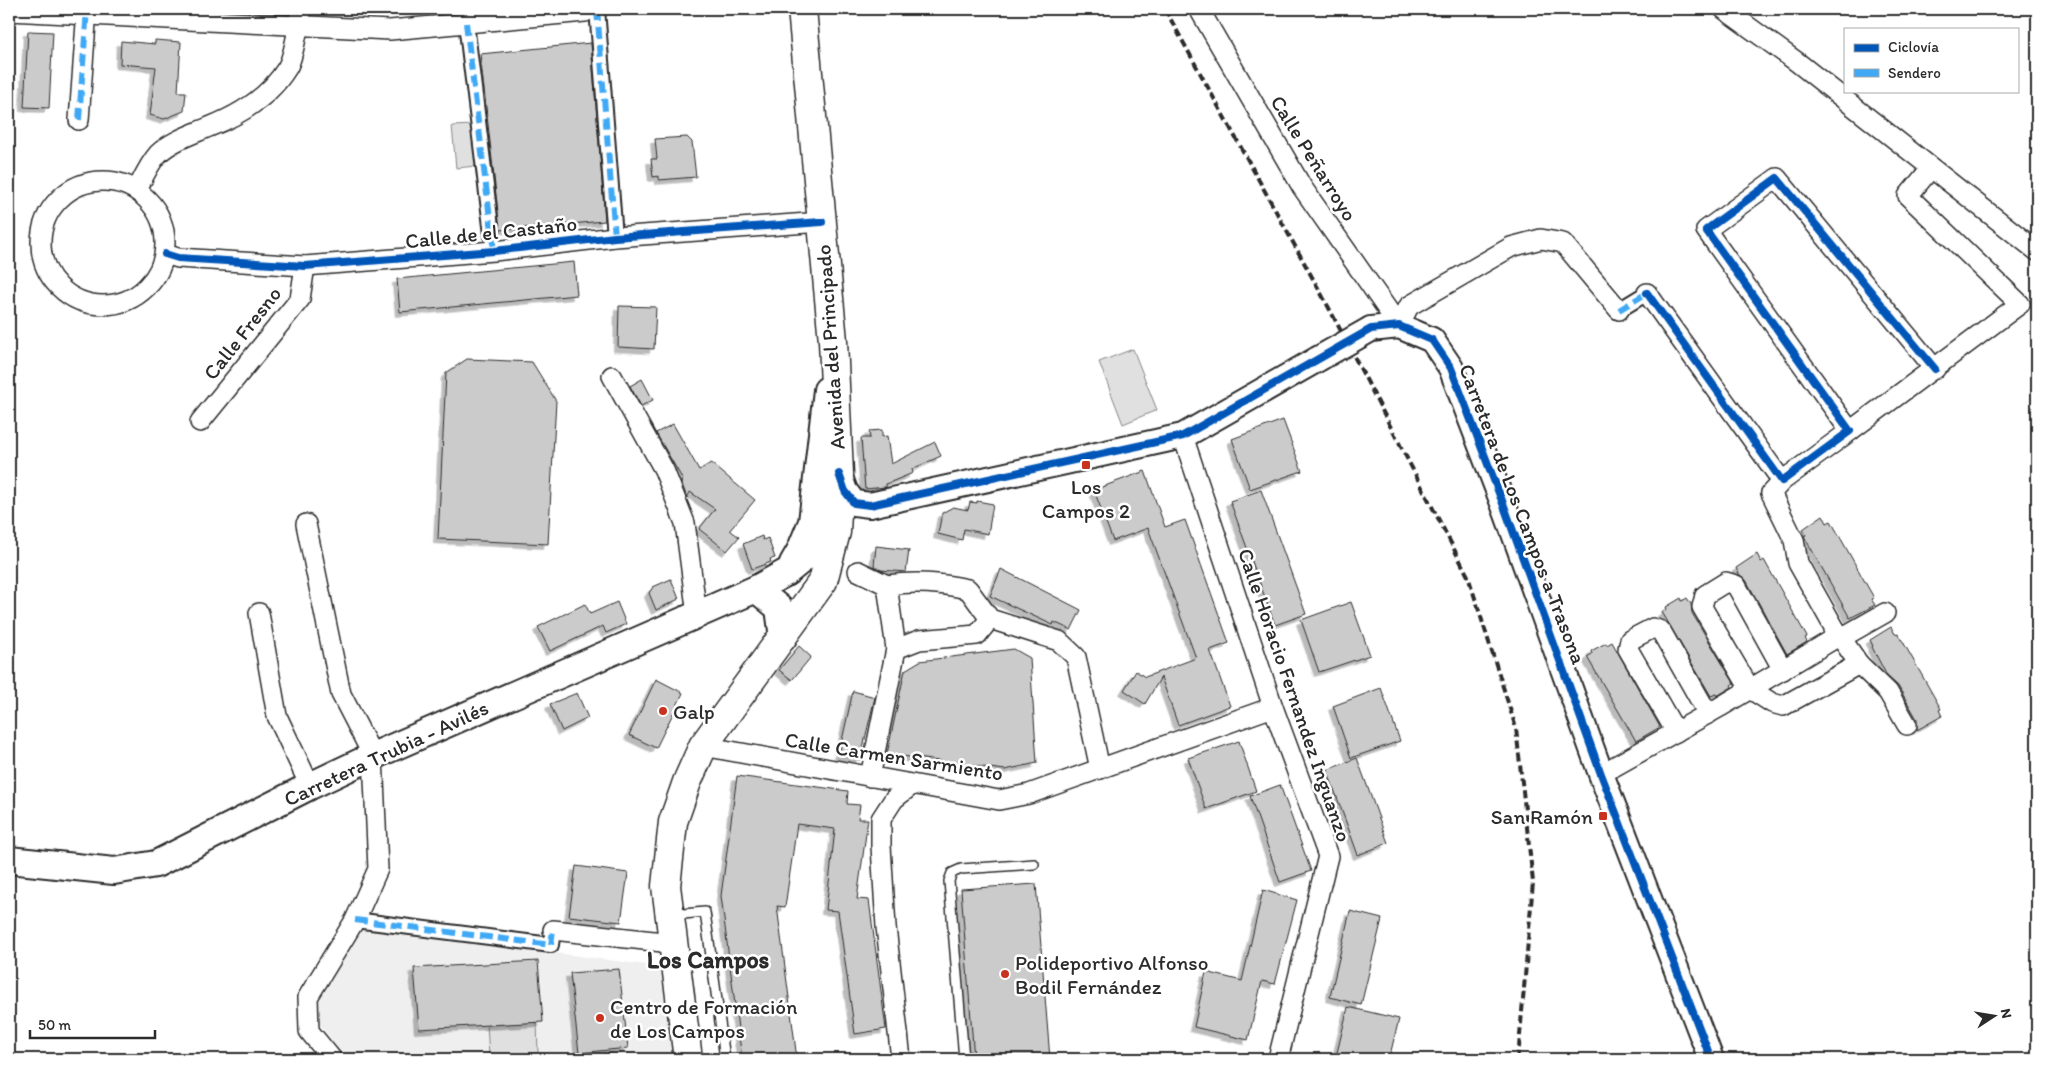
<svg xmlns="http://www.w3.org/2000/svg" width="2046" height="1068" font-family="Itim,sans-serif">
<defs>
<filter id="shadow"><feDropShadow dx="-4.5" dy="4.5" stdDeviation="0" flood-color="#0004"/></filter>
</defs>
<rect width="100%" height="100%" fill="#fff"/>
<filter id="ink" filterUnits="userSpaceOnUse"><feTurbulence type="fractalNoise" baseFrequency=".02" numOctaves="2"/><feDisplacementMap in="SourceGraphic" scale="10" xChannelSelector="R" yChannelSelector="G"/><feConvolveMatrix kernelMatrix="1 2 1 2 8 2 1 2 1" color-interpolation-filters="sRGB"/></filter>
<g filter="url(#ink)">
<path fill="#efefef" d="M357 927 662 967 674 1059H346L318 1022 316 1001Z"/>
<g fill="#e0e0e0" stroke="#868686">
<path d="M473 125 477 166 456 168 452 126Z"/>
<path d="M1133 349 1157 410 1123 424 1099 362Z"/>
<path d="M537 1022 538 1053 489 1056 487 1025Z"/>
</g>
<g fill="#cbcbcb" stroke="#2b2b2b" filter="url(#shadow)">
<path d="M28 31 53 32 49 108 24 107Z"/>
<path d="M155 40 181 42 178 92H186L184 111 164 119 150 115 156 67 120 64 121 41 155 44Z"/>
<path d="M591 43 605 221 500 230 480 54Z"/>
<path d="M687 137 692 142 696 177 659 180V176L653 177 651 159H657L655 139Z"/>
<path d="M574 262 577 295 400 312 397 279Z"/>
<path d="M619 306 656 307 654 349 618 347Z"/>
<path d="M467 359 532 362 556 401 548 544 438 539 446 373Z"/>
<path d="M642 379 653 400 641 406 630 386Z"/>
<path d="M1283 420 1302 471 1250 489 1232 439Z"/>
<path d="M673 424 699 470 711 463 755 500 730 530 739 537 727 551 699 529 715 509 690 492 687 498 681 481 683 480 656 433Z"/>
<path d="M882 430V437L887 436 891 464 935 442 941 456 912 469 913 473 886 484V487L865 489 861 438H870L869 431Z"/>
<path d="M1145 471 1165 527 1185 520 1229 643 1210 650 1230 706 1178 725 1161 677 1145 704 1124 690 1136 671 1145 677 1196 658 1148 528 1113 541 1094 490Z"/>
<path d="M1261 490 1306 614 1275 625 1230 501Z"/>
<path d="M977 501 993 504 988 534 964 529 962 540 938 534 942 513 953 507 968 510 970 502 977 503Z"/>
<path d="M1823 515 1827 523 1831 521 1874 598 1871 599 1875 605 1850 618 1804 536 1806 535 1803 529Z"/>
<path d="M762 536 763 540 768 538 775 558 770 559 771 562 752 569 743 544Z"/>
<path d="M876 546 909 550 906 572 881 570 874 566Z"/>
<path d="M1757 554 1761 562 1764 560 1807 637 1805 638 1807 642 1787 654 1746 580 1739 574 1736 568Z"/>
<path d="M1001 569 1081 610 1071 630 1054 622 1053 625 990 596Z"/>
<path d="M671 579 679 599 656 610 649 593 653 587Z"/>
<path d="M1681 598 1682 601 1687 598 1691 604 1692 613 1734 683 1731 685 1732 687 1717 696 1716 694 1711 696 1662 612 1667 609 1666 607Z"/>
<path d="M617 602 626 624 606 633 603 626 550 651 538 627 585 604 590 614Z"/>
<path d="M1351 602 1370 655 1319 672 1301 620Z"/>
<path d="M1891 627 1895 634 1898 633 1941 709 1939 710 1942 716 1917 730V719L1898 686 1887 676 1872 647 1873 646 1870 640Z"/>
<path d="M1612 642 1660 727 1636 741 1587 657 1592 654 1591 651 1606 643 1607 645Z"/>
<path d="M799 646 811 657 792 680 779 670Z"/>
<path d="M1014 649 1030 658 1037 763 1005 770 887 754 905 670 920 661Z"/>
<path d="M656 679 683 693 656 748 629 735Z"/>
<path d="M1381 688 1400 741 1351 758 1333 706Z"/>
<path d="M853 691 875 697 860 760 839 754Z"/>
<path d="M577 693 588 718 562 731 550 704Z"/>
<path d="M1239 741 1256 791 1206 809 1188 758Z"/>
<path d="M1357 758 1388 843 1358 855 1327 770Z"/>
<path d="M737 776 848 791 847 804 860 805 858 819H868L857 899 869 900 886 1029 855 1034 838 911 826 910 835 829 797 824 785 907 777 906 797 1059H742L721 896Z"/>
<path d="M1280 785 1311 871 1280 882 1250 796Z"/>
<path d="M576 866 628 873 621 922 569 916Z"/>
<path d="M1036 884 1050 1059H974L961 889Z"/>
<path d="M1263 890 1297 900 1275 984 1262 981 1248 1040 1194 1027 1206 972 1242 981Z"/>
<path d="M1350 911 1382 919 1361 1005 1330 997Z"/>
<path d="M538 961 543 1022 419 1029 414 968Z"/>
<path d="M619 969 628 1048 579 1053 570 973Z"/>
<path d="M1348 1007 1399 1019 1389 1059H1347L1336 1057Z"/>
</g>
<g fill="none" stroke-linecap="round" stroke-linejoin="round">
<defs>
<g id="service">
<path d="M672 915 705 912 725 1059"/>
<path d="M964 1059 949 881 952 873 961 869 1034 864"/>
</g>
<g id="pedestrian">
<path d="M597 9 615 237"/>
<path d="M466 23 494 251"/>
<path d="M1619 310 1647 293"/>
<path d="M355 920 551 945 553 930"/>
</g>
<g id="minor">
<path d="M1199 9 1302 187 1399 326 1409 306 1511 247 1541 239 1563 243 1619 310"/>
<path d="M1724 9 1797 62 2037 251"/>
<path d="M9 11 390 30 585 12 590 9"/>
<path d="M79 120 87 9"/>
<circle cx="103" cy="243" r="62"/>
<path d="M137 190C143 178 149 164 158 154 171 141 193 134 209 127 240 115 269 97 287 68 294 57 299 22 301 9"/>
<path d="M165 254 178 258 305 266 494 251 615 237 822 222"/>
<path d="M1647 293 1782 481 1850 431 1706 230 1777 178 1935 369"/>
<path d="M612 376 664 470 685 523 697 615"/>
<path d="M200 422 300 299 305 266"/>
<path d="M1850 431 2020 304 1908 196 1931 168"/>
<path d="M1183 436 1273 707 1328 856 1278 1059"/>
<path d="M306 524 341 694 373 756 378 869 355 920 308 997 309 1031 332 1059"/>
<path d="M858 571 887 585"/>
<path d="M259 613 277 716 310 786"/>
<path d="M1841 638 1885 613"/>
<path d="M896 649 887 585C917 581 939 583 968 589L990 619 1059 641 1076 657 1100 769"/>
<path d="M1859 664 1888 692 1907 725"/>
<path d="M1783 670 1736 585 1726 582 1705 595 1702 607 1750 689 1772 703 1783 706 1859 664 1835 629"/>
<path d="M1676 732 1628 649 1630 640 1653 628 1661 631 1708 714"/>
<path d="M703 746 999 800 1029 794 1273 707"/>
<path d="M1601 774 1720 707 1832 640 1835 629 1798 563 1794 540 1771 493 1782 481"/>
<path d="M870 777 896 649 919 640 977 635 990 619"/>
<path d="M553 930 672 943"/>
<path d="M901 1059 886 927 881 846V819L894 799 912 785"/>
</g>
<g id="tertiary">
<path d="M1371 329 1399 326 1432 340 1451 368 1504 506 1601 774 1711 1059"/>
<path d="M839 474 845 491 854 503 870 505 1183 436 1318 359"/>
</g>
<g id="secondary">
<path d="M793 563 800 551 812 522 827 390"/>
<path d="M756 589 779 608 783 638"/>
<path d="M9 860 114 871 156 864 310 786 373 756 756 589 787 572 836 532"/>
</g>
<path id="primary" d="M688 1059 666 886 673 822 687 782 703 746 823 581 836 532 839 474 833 341 802 9"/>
</defs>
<use href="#service" stroke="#2b2b2b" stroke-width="12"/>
<use href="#pedestrian" stroke="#2b2b2b" stroke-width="18"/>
<use href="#minor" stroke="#2b2b2b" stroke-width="22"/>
<use href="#tertiary" stroke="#2b2b2b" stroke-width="28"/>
<use href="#secondary" stroke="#2b2b2b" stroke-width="30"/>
<use href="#primary" stroke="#2b2b2b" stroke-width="31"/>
<use href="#service" stroke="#fff" stroke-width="9"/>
<use href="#pedestrian" stroke="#fff" stroke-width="14"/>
<use href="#minor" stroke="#fff" stroke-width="19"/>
<use href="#tertiary" stroke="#fff" stroke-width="24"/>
<use href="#secondary" stroke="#fff" stroke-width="26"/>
<use href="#primary" stroke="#fff" stroke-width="28"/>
<path stroke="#2b2b2b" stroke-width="4" stroke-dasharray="8 4" stroke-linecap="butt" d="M1165 9 1329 308 1468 576 1516 728 1533 882 1519 1047 1517 1059"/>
<defs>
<path id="tertiary-bridge" d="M1318 359 1371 329"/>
</defs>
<use href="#tertiary-bridge" stroke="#2b2b2b" stroke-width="28" stroke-linecap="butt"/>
<use href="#tertiary-bridge" stroke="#fff" stroke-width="24"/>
<g stroke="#3fa9f5" stroke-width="6" stroke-dasharray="12 6" stroke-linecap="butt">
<path d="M597 9 615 237"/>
<path d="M466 23 494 251"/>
<path d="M79 120 87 9"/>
<path d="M1619 310 1647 293"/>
<path d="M355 920 551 945 553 930"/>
</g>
<defs>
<g id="cycleway">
<path d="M165 254 178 258 305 266 494 251 615 237 822 222"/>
<path d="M1647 293 1782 481 1850 431 1706 230 1777 178 1935 369"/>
<path d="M839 474 845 491 854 503 870 505 1183 436 1371 329 1399 326 1432 340 1451 368 1504 506 1601 774 1711 1059"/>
</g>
</defs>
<use href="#cycleway" stroke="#fff" stroke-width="11"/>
<use href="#cycleway" stroke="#0057b8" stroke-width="8"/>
</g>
</g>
<g fill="#c8321e" stroke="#fff" stroke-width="2">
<rect x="1081" y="460" width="10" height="10" rx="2.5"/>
<circle cx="663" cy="711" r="5"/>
<rect x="1598" y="811" width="10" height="10" rx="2.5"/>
<circle cx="1005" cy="974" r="5"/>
<circle cx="600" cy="1018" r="5"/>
</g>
<g text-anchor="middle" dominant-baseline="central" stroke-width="5" stroke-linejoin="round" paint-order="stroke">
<g font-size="21" fill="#2b2b2b" stroke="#fff">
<text transform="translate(1314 158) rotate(58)">Calle Peñarroyo</text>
<text transform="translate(491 232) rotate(-6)">Calle de el Castaño</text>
<text transform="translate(242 333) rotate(-52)">Calle Fresno</text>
<text transform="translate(830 347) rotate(-94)">Avenida del Principado</text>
<text transform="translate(1523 514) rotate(69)">Carretera de Los Campos a Trasona</text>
<text transform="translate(1295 695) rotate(71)">Calle Horacio Fernandez Inguanzo</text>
<text transform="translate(386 753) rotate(-25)">Carretera Trubia - Avilés</text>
<text transform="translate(894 756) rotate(9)">Calle Carmen Sarmiento</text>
</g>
<g font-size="21" fill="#2b2b2b" stroke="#fff" text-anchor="start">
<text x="1086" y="486" text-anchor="middle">Los<tspan x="1086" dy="24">Campos 2</tspan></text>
<text x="673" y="711">Galp</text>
<text x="1593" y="816" text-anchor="end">San Ramón</text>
<text x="1015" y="962">Polideportivo Alfonso<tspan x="1015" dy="24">Bodil Fernández</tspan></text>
<text x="610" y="1006">Centro de Formación<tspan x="610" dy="24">de Los Campos</tspan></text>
</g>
<g font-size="24" font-weight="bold" fill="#2b2b2b" stroke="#fff">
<text x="708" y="959">Los Campos</text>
</g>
</g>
<rect width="2046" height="1068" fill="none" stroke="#fff" stroke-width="30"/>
<rect x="15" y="15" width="2016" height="1038" fill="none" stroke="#2b2b2b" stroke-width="2" filter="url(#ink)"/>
<rect x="1844" y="28" width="175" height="65" fill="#ffffff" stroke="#aaaaaa"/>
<rect x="1854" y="44" width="25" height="8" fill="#0057b8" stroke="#aaaaaa"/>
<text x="1888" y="52" font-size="15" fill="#2b2b2b">Ciclovía</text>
<rect x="1854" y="69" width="25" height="8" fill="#3fa9f5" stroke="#aaaaaa"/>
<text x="1888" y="78" font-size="15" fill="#2b2b2b">Sendero</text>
<g transform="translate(1994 1016) rotate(78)" stroke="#ffffff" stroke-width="4" paint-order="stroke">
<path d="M0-4L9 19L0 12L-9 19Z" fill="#2b2b2b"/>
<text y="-8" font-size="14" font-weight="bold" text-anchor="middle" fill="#2b2b2b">N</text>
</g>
<path d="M30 1030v8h125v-8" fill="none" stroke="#2b2b2b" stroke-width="2.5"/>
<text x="38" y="1030" font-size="15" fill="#2b2b2b" stroke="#ffffff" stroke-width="4" paint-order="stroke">50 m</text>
</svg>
